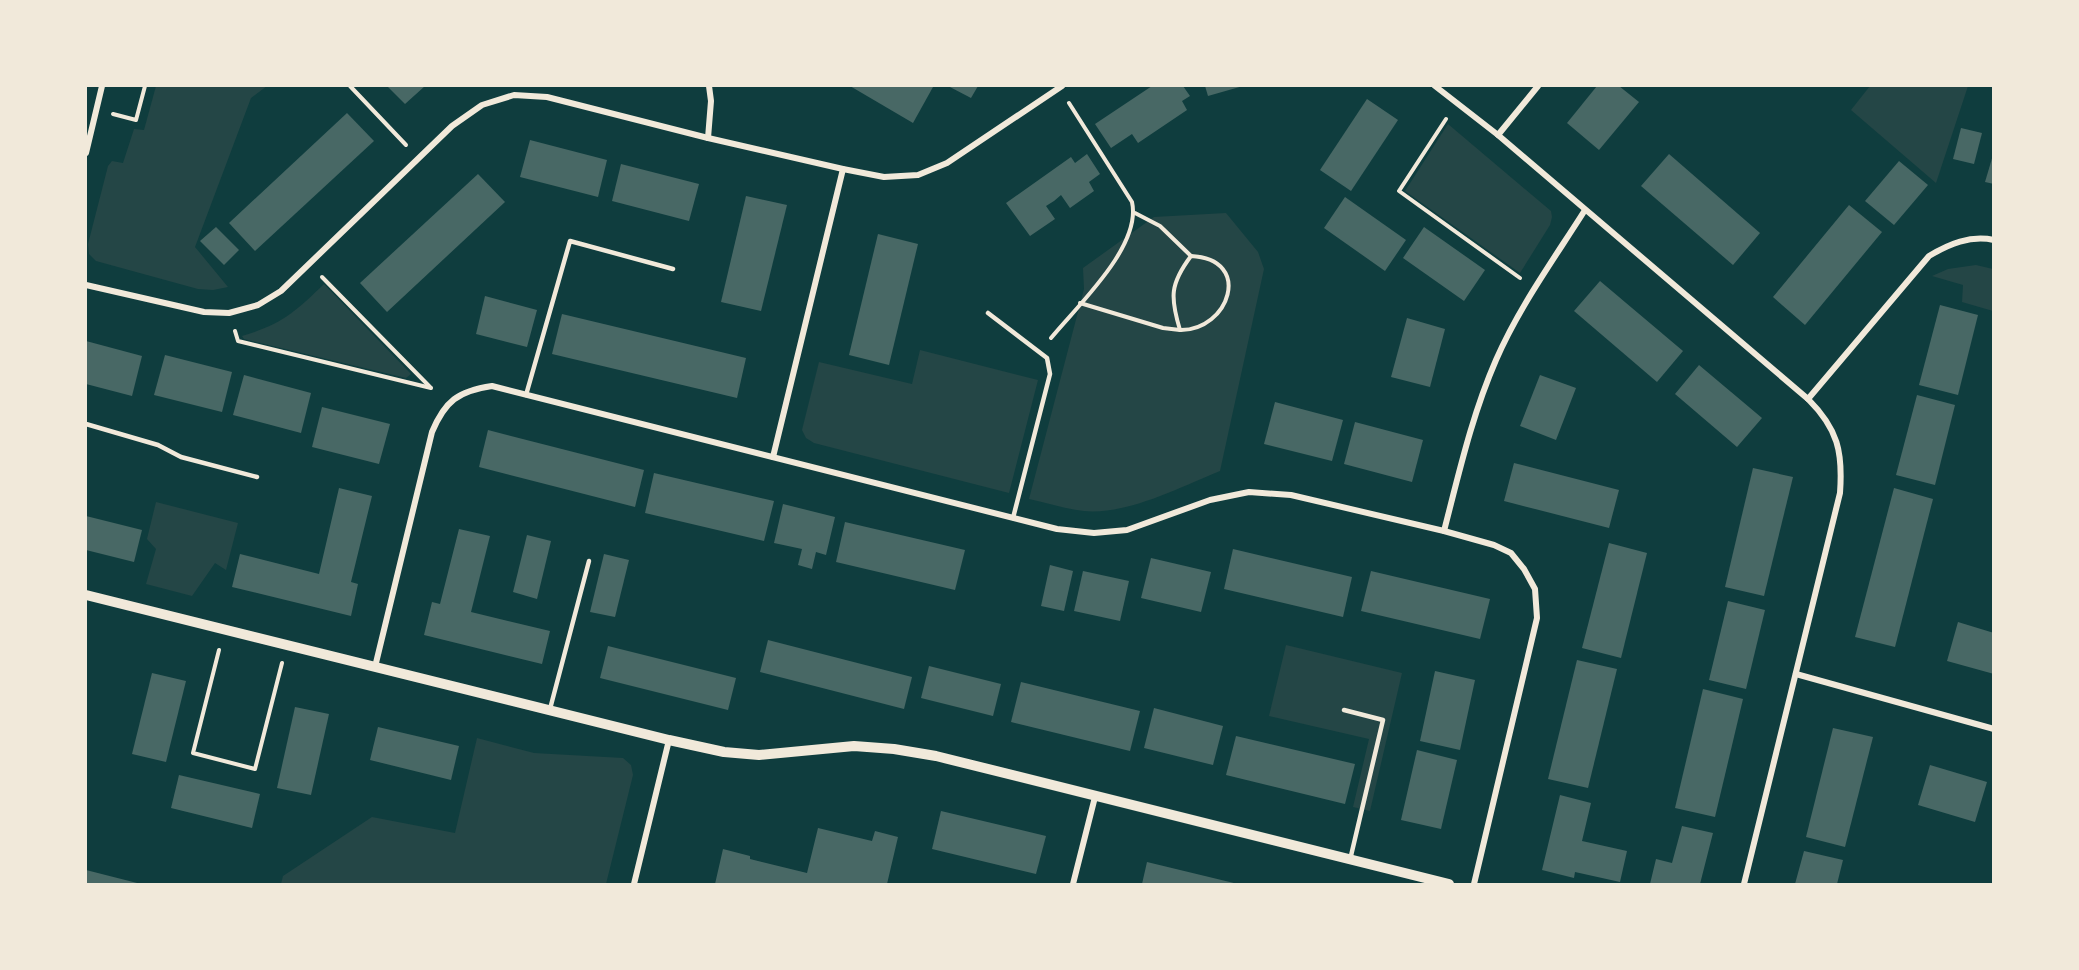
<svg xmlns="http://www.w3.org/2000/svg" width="2079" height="970" font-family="'IBM Plex Sans',sans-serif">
<rect width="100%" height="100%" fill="#0f3d3e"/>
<g fill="#244646">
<path d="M156 86H267L251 98 195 247 228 287 213 290 198 289 96 261 89 254 88 244 108 166 112 161 123 163 134 129 144 130Z"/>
<path d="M1870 86H1968L1936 183 1851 110Z"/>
<path d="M1448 124 1551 211 1552 217 1550 225 1520 273 1405 191Z"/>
<path d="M1226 213 1258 252 1264 269 1220 471C1180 487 1128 515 1084 511 1066 509 1047 503 1029 499L1084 289 1083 268 1154 217Z"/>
<path d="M1976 265 1993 269V311L1962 302 1963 285 1932 276 1948 269Z"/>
<path d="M324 284 411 374 406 378 244 339 242 336C282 324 294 313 324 284Z"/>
<path d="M920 350 1038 380 1009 493 814 443 806 438 802 430 819 362 912 384Z"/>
<path d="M156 502 238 523 226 570 215 563 192 596 146 584 156 549 147 539Z"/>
<path d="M1286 645 1402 673 1370 811 1353 807 1369 739 1269 716Z"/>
<path d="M477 738 534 753 623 758 631 765 633 775 606 884H281L283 876 372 817 455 833Z"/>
</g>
<g fill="#486865">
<path d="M387 86H425L405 104Z"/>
<path d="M850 86H930L933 87 913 123Z"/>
<path d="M948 86H978L971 98Z"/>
<path d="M1152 86H1183L1190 96 1182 101 1187 110 1138 143 1132 134 1111 148 1095 124Z"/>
<path d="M1205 86H1243L1208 96Z"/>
<path d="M1597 86H1619L1639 102 1599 150 1567 123Z"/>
<path d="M1367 99 1398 120 1351 191 1320 170Z"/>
<path d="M347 113 374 141 255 251 229 223Z"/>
<path d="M1961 128 1982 133 1974 164 1953 159Z"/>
<path d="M530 140 607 160 598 197 520 177Z"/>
<path d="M1087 154 1100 174 1089 182 1094 191 1070 208 1061 195 1054 201 1046 206 1055 219 1030 236 1006 203 1071 157 1075 163Z"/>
<path d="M1669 154 1760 233 1733 265 1641 186Z"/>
<path d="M1993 155H1994V184L1985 182Z"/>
<path d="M1899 161 1928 185 1894 225 1865 201Z"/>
<path d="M621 164 699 184 689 221 612 201Z"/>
<path d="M478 174 505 202 387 312 360 283Z"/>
<path d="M746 196 787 205 761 311 721 302Z"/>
<path d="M1345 197 1406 240 1385 271 1324 228Z"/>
<path d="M1849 205 1882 232 1805 325 1773 297Z"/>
<path d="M216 227 239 250 224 265 200 241Z"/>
<path d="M1424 227 1485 270 1464 301 1403 258Z"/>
<path d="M878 234 918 244 889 365 849 355Z"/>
<path d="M1600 281 1683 351 1657 382 1574 311Z"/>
<path d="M485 296 537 310 527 347 476 334Z"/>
<path d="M1940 305 1978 315 1958 395 1919 385Z"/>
<path d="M562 314 746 358 737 398 552 354Z"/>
<path d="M1407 318 1445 329 1430 387 1391 377Z"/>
<path d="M86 341 142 356 132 396 86 384Z"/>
<path d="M165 355 232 372 222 412 154 395Z"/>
<path d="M1699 365 1762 418 1737 447 1675 394Z"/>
<path d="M244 375 311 393 301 433 233 415Z"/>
<path d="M1540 375 1576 388 1556 440 1520 426Z"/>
<path d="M1917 395 1955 405 1935 485 1896 475Z"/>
<path d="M1275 402 1343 420 1332 461 1264 444Z"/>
<path d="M322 407 390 424 379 464 312 447Z"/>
<path d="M1355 422 1423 440 1412 482 1344 464Z"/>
<path d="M488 430 644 470 635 507 479 467Z"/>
<path d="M1514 463 1619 490 1609 528 1504 501Z"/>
<path d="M1753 468 1793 477 1764 596 1725 587Z"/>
<path d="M654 473 774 501 764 541 645 513Z"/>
<path d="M339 488 372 496 351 582 358 584 351 616 232 587 240 554 319 574Z"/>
<path d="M1894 488 1933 499 1895 647 1855 637Z"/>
<path d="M783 504 835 517 826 555 816 552 812 569 798 565 802 549 774 543Z"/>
<path d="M86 516 142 530 134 562 86 550Z"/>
<path d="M845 522 965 550 955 590 836 562Z"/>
<path d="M459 529 490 536 471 612 550 631 542 664 424 635 432 602 440 604Z"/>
<path d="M527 535 551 541 537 599 513 592Z"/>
<path d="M1609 543 1647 553 1621 658 1582 648Z"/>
<path d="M1233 549 1352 577 1343 617 1224 589Z"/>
<path d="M604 554 629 560 615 617 590 612Z"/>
<path d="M1151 558 1211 572 1201 612 1141 598Z"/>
<path d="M1050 565 1073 571 1064 611 1041 606Z"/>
<path d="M1083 571 1129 581 1120 621 1074 611Z"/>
<path d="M1371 571 1490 599 1480 639 1361 611Z"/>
<path d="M1728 601 1765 610 1746 689 1709 680Z"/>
<path d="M1958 622 1994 633V674L1947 661Z"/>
<path d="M768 640 912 677 904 709 760 672Z"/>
<path d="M608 646 736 678 728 710 600 678Z"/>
<path d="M1577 660 1617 669 1588 788 1548 779Z"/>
<path d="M929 666 1001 684 993 716 921 698Z"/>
<path d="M1435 671 1475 680 1460 750 1420 741Z"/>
<path d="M152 673 186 681 166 762 132 754Z"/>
<path d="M1021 682 1140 711 1130 751 1011 722Z"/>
<path d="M1703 689 1743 699 1715 817 1675 808Z"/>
<path d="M295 707 329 714 311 795 277 788Z"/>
<path d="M1154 708 1223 726 1213 765 1144 748Z"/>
<path d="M378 727 459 746 451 780 370 760Z"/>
<path d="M1833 728 1873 737 1845 847 1806 837Z"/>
<path d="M1236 736 1355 764 1345 804 1226 775Z"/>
<path d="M1417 750 1457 760 1441 829 1401 820Z"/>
<path d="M1930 765 1987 782 1975 822 1918 805Z"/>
<path d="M179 775 260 794 252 828 171 808Z"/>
<path d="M1560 795 1591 803 1582 841 1627 851 1620 882 1575 872 1574 878 1542 870Z"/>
<path d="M941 811 1046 836 1036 874 932 849Z"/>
<path d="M1682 826 1713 833 1700 884H1650L1656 859 1672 863Z"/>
<path d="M818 828 872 841 875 831 898 837 887 884H715L723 849 750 856V859L807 873Z"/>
<path d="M1804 851 1843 860 1837 884H1795Z"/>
<path d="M1147 862 1238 884H1142Z"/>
<path d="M86 870 141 884H86Z"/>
</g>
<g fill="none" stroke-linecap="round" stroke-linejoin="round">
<g stroke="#f1e9da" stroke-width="4">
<path d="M350 86 406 145"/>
<path d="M113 114 136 120 145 86"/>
<path d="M1446 119 1399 191 1520 278"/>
<path d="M1135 213 1160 226 1191 256"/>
<path d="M1191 256C1254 259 1229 331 1180 330 1170 297 1170 284 1191 256Z"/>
<path d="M322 277 430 387"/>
<path d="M1080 303 1163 328 1180 330"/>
<path d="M235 331 238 341 431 388"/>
<path d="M1051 338C1078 305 1142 246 1132 202L1069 103"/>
<path d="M219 650 193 753 255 769 282 663"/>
</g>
<g stroke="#f1e9da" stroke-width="4.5">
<path d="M988 313 1047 358 1050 374 1013 518"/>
<path d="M526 395 570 241 673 269"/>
<path d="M86 424 158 445 181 457 257 477"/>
<path d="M550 709 589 561"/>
<path d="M1344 710 1383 720 1350 860"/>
</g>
<g stroke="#f1e9da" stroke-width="6">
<path d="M1435 86 1498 135 1808 399C1838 429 1843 452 1840 493L1744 884"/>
<path d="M1498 135 1538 86"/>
<path d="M708 138 711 101 709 86"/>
<path d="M86 153 102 86"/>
<path d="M86 285 204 312 229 313 258 305 281 291 452 126 482 105 514 95 547 97 708 138 843 169 884 177 918 175 947 163 1062 86"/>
<path d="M1808 399 1929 256C1949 244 1970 235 1994 240"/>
<path d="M773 457 843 169"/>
<path d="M1444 531C1459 473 1472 415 1496 360 1519 307 1554 259 1585 210"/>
<path d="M375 667 432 432C445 401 458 391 492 386L1057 529 1094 533 1127 530 1210 500 1249 492 1291 495 1444 531 1494 545 1511 553 1524 569 1535 589 1537 618 1474 884"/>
<path d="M1796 674 1994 729"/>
<path d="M634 884 669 740"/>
<path d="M1073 884 1095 797"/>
</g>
<path stroke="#f1e9da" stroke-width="10" d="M86 595 669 740 724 752 759 755 854 746 894 749 936 756 1449 884"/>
</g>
<rect width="2079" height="970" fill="none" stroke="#f1e9da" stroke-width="174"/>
</svg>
